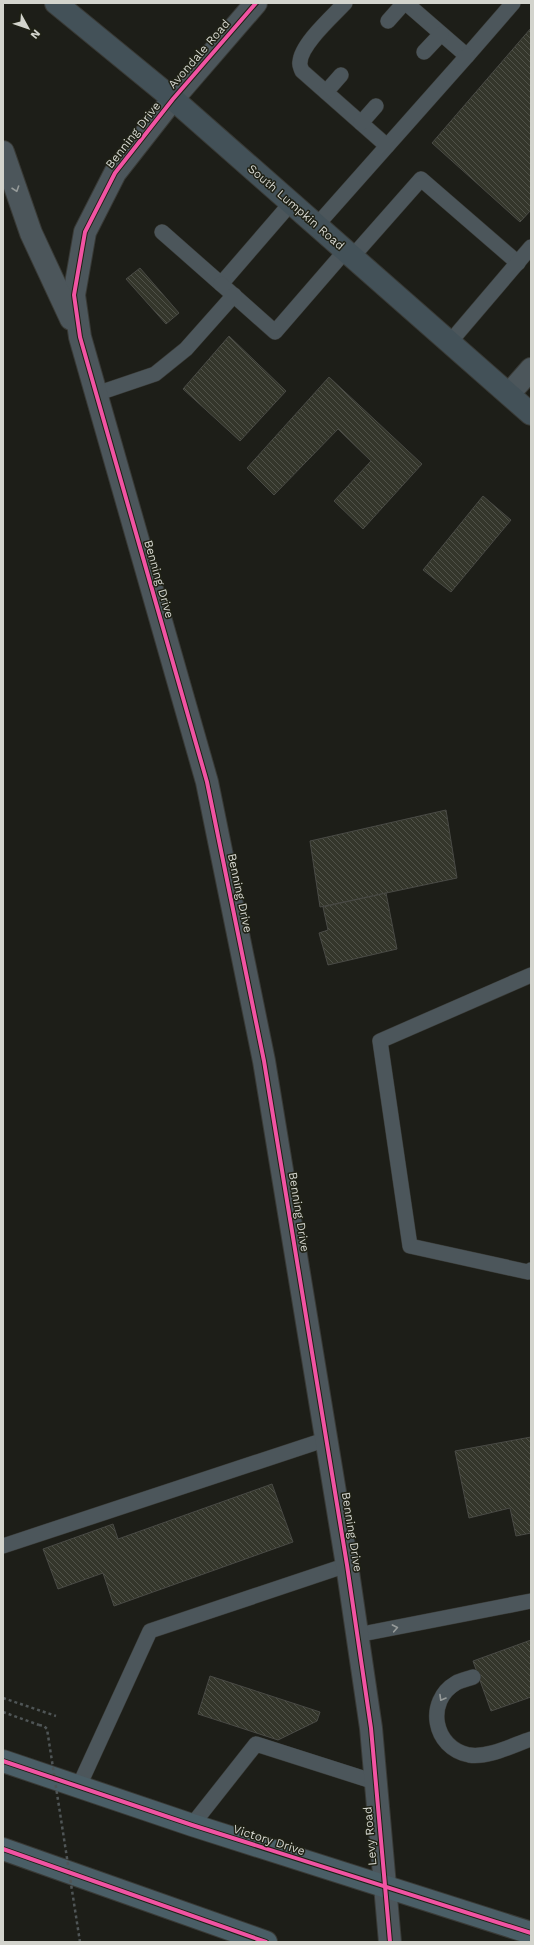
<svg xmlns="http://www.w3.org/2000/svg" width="534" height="1945" font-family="'Work Sans',sans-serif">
<defs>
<pattern id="building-back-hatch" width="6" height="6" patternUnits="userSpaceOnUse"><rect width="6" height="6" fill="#34362b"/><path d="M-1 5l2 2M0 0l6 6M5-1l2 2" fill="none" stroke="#505249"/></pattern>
</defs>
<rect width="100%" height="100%" fill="#1d1e18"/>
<g fill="url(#building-back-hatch)" stroke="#494a45">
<path d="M531 28V210L520 222 432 143Z"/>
<path d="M140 268 179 313 166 324 126 279Z"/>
<path d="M229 336 286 391 240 441 183 389Z"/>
<path d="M329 377 422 464 363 529 334 501 371 461 338 429 274 495 247 468Z"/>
<path d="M483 496 511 520 451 592 423 570Z"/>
<path d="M446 810 457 878 320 907 310 841Z"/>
<path d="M386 893 397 949 328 965 319 933 328 930 323 907Z"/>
<path d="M531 1437V1533L516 1536 510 1508 469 1518 455 1451Z"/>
<path d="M272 1484 293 1542 114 1606 103 1573 58 1589 43 1549 113 1524 118 1539Z"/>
<path d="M531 1640V1697L491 1711 473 1661Z"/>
<path d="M210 1676 320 1712 317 1721 278 1740 198 1714Z"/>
</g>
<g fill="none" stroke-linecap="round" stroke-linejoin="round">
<defs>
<g id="lane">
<path d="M345 3C333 16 301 44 300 62 299 65 301 68 302 71L387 146"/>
<path d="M406 3 467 56 513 3"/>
<path d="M388 21 404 3"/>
<path d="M424 52 441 34"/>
<path d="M326 92 341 75"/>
<path d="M361 123 376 106"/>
<path d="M317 225 467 56"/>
<path d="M162 232 221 284 291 203"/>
<path d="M353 256 421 179 518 263"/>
<path d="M221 284 275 332 346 250"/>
<path d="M450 342 531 247"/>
<path d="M96 394 155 374 186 349 234 295"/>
<path d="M531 975 380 1041 410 1246 528 1272 531 1270"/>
<path d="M3 1546 327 1439"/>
<path d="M357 1635 531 1601"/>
<path d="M473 1677C468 1679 461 1680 456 1683 425 1701 433 1748 469 1755 489 1758 513 1745 531 1739"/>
<path d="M79 1786 150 1631 347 1565"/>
<path d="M192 1825 256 1744 375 1782"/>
</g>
<g id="street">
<path d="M256 3 173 99 115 173 85 232 74 295 80 337 207 782 264 1061 347 1565 371 1728 390 1942"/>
<path d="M3 152 31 233 71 319"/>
<path d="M509 394 531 369"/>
</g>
<path id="secondary" d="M56 3 173 99 531 414"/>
<g id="highway">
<path d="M3 1761 192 1825 531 1933"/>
<path d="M3 1849 266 1942"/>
</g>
</defs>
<use href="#lane" stroke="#393a36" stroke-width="16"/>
<use href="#street" stroke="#393a36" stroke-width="24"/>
<use href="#secondary" stroke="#393a36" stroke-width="24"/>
<use href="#highway" stroke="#393a36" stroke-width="24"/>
<g stroke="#4f5556" stroke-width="2.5" stroke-dasharray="3 3" stroke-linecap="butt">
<path d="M3 1698 56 1716"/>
<path d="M3 1712 39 1725"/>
</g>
<use href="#lane" stroke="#4c565b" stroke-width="15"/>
<use href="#street" stroke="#4c565b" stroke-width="22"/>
<use href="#secondary" stroke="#435158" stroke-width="22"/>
<use href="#highway" stroke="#4a5e66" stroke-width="22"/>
<path stroke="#4f5556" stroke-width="2.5" stroke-dasharray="3 3" stroke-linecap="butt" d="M39 1725 44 1726 47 1729 80 1942"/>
<defs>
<g id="cycleway">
<path d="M256 3 173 99 115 173 85 232 74 295 80 337 207 782 264 1061 347 1565 371 1728 390 1942"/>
<path d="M3 1761 192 1825 531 1933"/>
<path d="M3 1849 266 1942"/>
</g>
</defs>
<use href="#cycleway" stroke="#1f2115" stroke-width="6"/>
<use href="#cycleway" stroke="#f153a3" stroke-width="4"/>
</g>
<defs><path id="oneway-chevron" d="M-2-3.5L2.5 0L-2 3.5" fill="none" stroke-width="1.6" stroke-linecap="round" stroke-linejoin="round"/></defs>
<g stroke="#969b9a">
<use href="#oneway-chevron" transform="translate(16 189) rotate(71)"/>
<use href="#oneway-chevron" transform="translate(395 1628) rotate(-11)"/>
<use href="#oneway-chevron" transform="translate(442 1698) rotate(120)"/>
</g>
<g text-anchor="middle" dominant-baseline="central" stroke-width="3" stroke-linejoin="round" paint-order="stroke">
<g font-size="12" fill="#d3d4cd" stroke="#1f2115">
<text transform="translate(199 54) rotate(-49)">Avondale Road</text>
<text transform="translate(133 135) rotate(-52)">Benning Drive</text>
<text transform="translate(296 207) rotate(41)">South Lumpkin Road</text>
<text transform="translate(159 579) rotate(74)">Benning Drive</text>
<text transform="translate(240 893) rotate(78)">Benning Drive</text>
<text transform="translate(299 1212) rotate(81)">Benning Drive</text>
<text transform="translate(352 1532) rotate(81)">Benning Drive</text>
<text transform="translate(370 1836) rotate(-95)">Levy Road</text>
<text transform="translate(269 1840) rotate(18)">Victory Drive</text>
</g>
</g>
<rect width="534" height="1945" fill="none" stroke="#d3d4cd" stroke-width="8"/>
<g transform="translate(28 28) rotate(130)" stroke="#1f2115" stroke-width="3" paint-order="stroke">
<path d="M0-3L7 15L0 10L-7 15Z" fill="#d3d4cd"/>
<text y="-6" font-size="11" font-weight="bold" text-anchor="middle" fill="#d3d4cd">N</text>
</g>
</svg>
